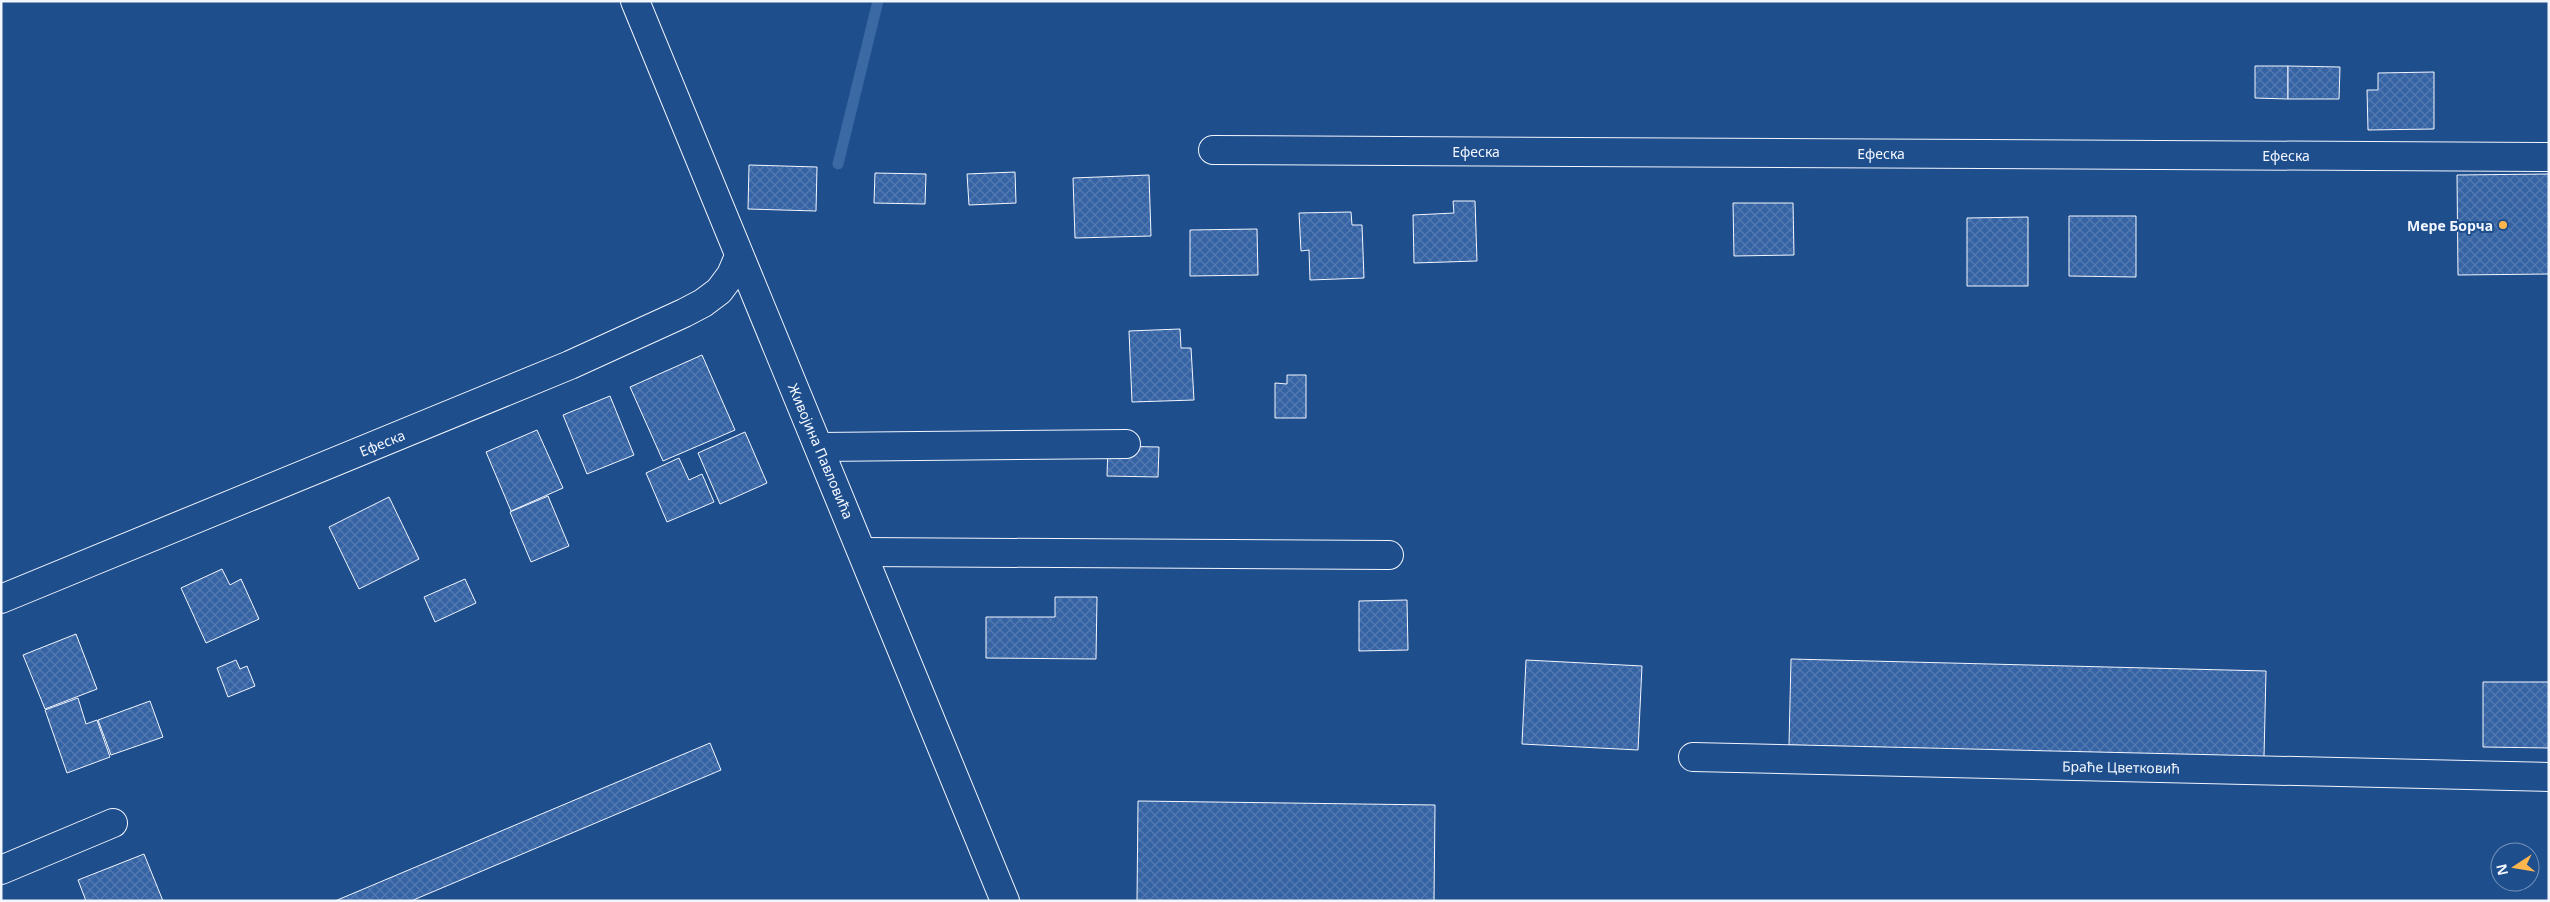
<svg xmlns="http://www.w3.org/2000/svg" width="2550" height="902" font-family="'Noto Sans',sans-serif">
<defs>
<pattern id="building-cross-hatch" width="8" height="8" patternUnits="userSpaceOnUse" patternTransform="scale(1.25)"><rect width="8" height="8" fill="#3563a3"/><path d="M0 0l8 8M0 8l8-8" fill="none" stroke="#537ab1"/></pattern>
</defs>
<rect width="100%" height="100%" fill="#1f4e8c"/>
<g fill="none" stroke-linecap="round" stroke-linejoin="round">
<path stroke="#3b69a3" stroke-width="11" d="M838 164 878 1"/>
</g>
<g fill="url(#building-cross-hatch)" stroke="#f2f6ff">
<path d="M2255 66H2288V99L2255 98Z"/>
<path d="M2288 66 2340 67 2339 99H2288Z"/>
<path d="M2434 72V129L2368 130 2367 90H2378V73Z"/>
<path d="M749 165 817 167 816 211 748 209Z"/>
<path d="M1015 172 1016 203 969 205 967 174Z"/>
<path d="M875 173 926 174 925 204 874 203Z"/>
<path d="M2549 174V274L2458 275 2457 175Z"/>
<path d="M1149 175 1151 236 1075 238 1073 178Z"/>
<path d="M1453 201H1475L1477 261 1414 263 1413 215 1454 213Z"/>
<path d="M1733 203H1793L1794 255 1734 256Z"/>
<path d="M1351 212 1352 225H1362L1364 278 1310 280 1309 250 1301 251 1299 213Z"/>
<path d="M2069 216H2136V277L2069 276Z"/>
<path d="M2028 217V286H1967V218Z"/>
<path d="M1257 229 1258 275 1190 276V230Z"/>
<path d="M1180 329 1181 348H1191L1194 400 1132 402 1129 331Z"/>
<path d="M702 355 735 430 663 461 630 387Z"/>
<path d="M1287 375H1306V418H1275V383L1287 384Z"/>
<path d="M610 396 634 455 587 474 563 415Z"/>
<path d="M537 430 563 488 511 511 486 452Z"/>
<path d="M745 432 767 483 720 504 698 453Z"/>
<path d="M1108 446 1159 447 1158 477 1107 476Z"/>
<path d="M679 458 689 480 702 474 714 502 667 522 646 473Z"/>
<path d="M548 496 569 546 531 562 510 512Z"/>
<path d="M389 497 419 559 359 589 329 527Z"/>
<path d="M222 569 230 585 241 579 259 619 206 643 181 588Z"/>
<path d="M465 579 476 603 435 622 424 597Z"/>
<path d="M1055 597H1097L1096 659 986 658V617H1055Z"/>
<path d="M1407 600 1408 650 1359 651V601Z"/>
<path d="M76 634 97 689 45 709 23 655Z"/>
<path d="M1791 659 2266 671 2264 757 1789 745Z"/>
<path d="M236 660 240 669 247 666 255 686 228 697 217 668Z"/>
<path d="M1526 660 1642 666 1638 750 1522 744Z"/>
<path d="M2483 682H2549V748L2483 747Z"/>
<path d="M78 698 86 724 97 720 110 757 67 773 45 710Z"/>
<path d="M150 701 163 737 111 755 98 720Z"/>
<path d="M710 743 721 770 411 901H335Z"/>
<path d="M1138 801 1435 805 1434 901H1137Z"/>
<path d="M144 854 163 901H86L78 880Z"/>
</g>
<g fill="none" stroke-linecap="round" stroke-linejoin="round">
<defs>
<g id="street">
<path d="M635 1 1005 901"/>
<path d="M1213 150 2549 157"/>
<path d="M819 447 1126 444"/>
<path d="M864 552 1389 555"/>
<path d="M1 599 570 365 684 313 703 303 719 291 731 275 739 256"/>
<path d="M1693 757 2549 777"/>
<path d="M1 870 113 823"/>
</g>
</defs>
<use href="#street" stroke="#f2f6ff" stroke-width="30"/>
<use href="#street" stroke="#1f4e8c" stroke-width="28"/>
</g>
<circle fill="#ffb74d" stroke="#1f4e8c" stroke-width="2" cx="2503" cy="225" r="5"/>
<g text-anchor="middle" dominant-baseline="central" stroke-width="4" stroke-linejoin="round" paint-order="stroke">
<g font-size="14" fill="#f2f6ff" stroke="#1f4e8c">
<text x="1476" y="151">Ефеска</text>
<text x="1881" y="153">Ефеска</text>
<text x="2286" y="155">Ефеска</text>
<text transform="translate(382 443) rotate(-22)">Ефеска</text>
<text transform="translate(821 451) rotate(67)">Живојина Павловића</text>
<text transform="translate(2121 767) rotate(1)">Браће Цветковић</text>
</g>
<g font-size="14" font-weight="bold" fill="#f2f6ff" stroke="#1f4e8c" text-anchor="end">
<text x="2493" y="225">Мере Борча</text>
</g>
</g>
<rect width="2550" height="902" fill="none" stroke="#f2f6ff" stroke-width="5"/>
<g transform="translate(2515 867) rotate(258)"><circle r="24" fill="#1f4e8c" stroke="#7391ba"/>
<path d="M0-4L9 19L0 12L-9 19Z" fill="#ffb74d"/>
<text y="-8" font-size="14" font-weight="bold" text-anchor="middle" fill="#f2f6ff">N</text>
</g>
</svg>
